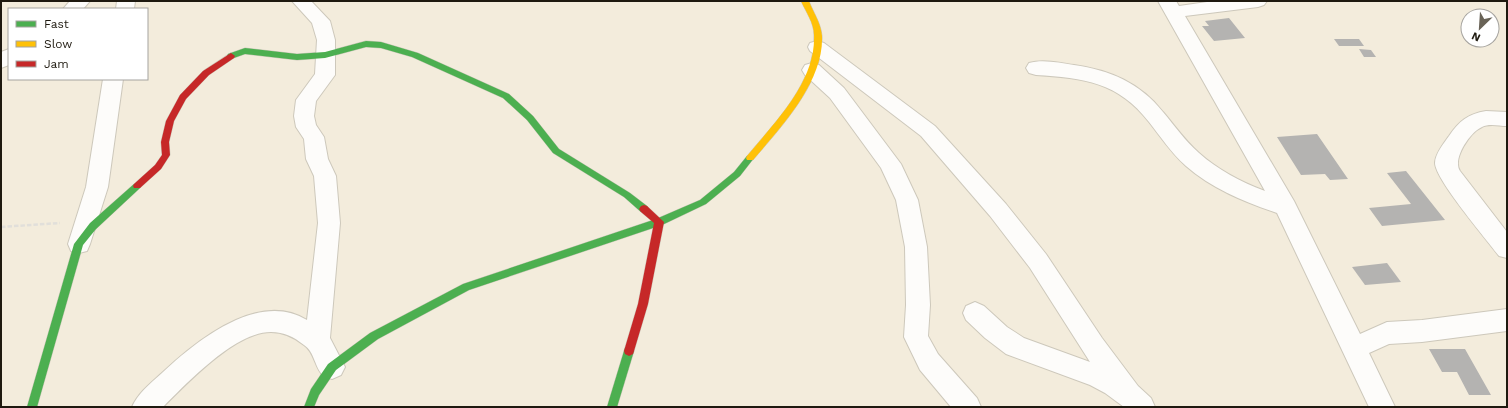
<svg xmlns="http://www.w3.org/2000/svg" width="1508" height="408" viewBox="0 0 1508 408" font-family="'Work Sans',sans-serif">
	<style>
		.building { fill: #b4b3b1 }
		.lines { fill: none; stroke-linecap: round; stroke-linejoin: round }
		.street-casing { stroke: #cdc8bb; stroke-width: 2 }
		.fast-casing { stroke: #cdc8bb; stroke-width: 1 }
		.slow-casing { stroke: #cdc8bb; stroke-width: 1 }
		.jam-casing { stroke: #cdc8bb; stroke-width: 1 }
		.path { stroke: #e1dfda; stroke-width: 2.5; stroke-dasharray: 4.5 2; stroke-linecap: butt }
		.street { fill: #fdfcfa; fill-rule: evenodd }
		.fast { fill: #4caf50; fill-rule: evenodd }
		.slow { fill: #ffc107; fill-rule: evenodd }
		.jam { fill: #c62828; fill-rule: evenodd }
	</style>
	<rect width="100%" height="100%" fill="#f3ecdc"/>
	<g class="building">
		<polygon points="1229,18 1245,38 1214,41 1202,26 1209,26 1205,21"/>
		<polygon points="1334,39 1359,39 1364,46 1339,46"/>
		<polygon points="1359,49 1371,50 1376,57 1364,57"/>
		<polygon points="1317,134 1348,179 1330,180 1325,174 1301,175 1277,137"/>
		<polygon points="1406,171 1445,220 1382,226 1369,208 1411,204 1387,173"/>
		<polygon points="1387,263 1401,282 1365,285 1352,267"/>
		<polygon points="1429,349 1465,349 1491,395 1469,395 1457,372 1442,372"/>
	</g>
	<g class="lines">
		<g class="street-casing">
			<g id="street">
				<polygon points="70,1 90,1 83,9 63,9"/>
				<polygon points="117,1 135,1 134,9 116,9"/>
				<path d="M292 1H311L330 21 335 40V75L316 101 314 116 316 125 324 137 328 159 336 176 340 223 330 338 345 367 341 375 332 379C330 378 325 377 323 375 315 369 315 352 304 345 294 337 284 332 271 332 235 332 187 383 163 407H132C138 393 151 383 162 373 196 341 259 290 307 320L318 223 314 176 306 159 304 139 296 127 294 116 296 100 315 74 317 40 312 23Z"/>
				<path d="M1158 1H1176L1179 6 1214 1H1267L1264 5 1258 7 1185 16 1294 201 1360 334 1387 322 1422 320 1507 309V331L1422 342 1389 344 1369 353 1395 407H1369L1277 213C1245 202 1212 189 1186 166 1171 153 1161 137 1149 122 1118 82 1084 78 1036 75L1029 73 1026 68 1029 63C1043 59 1060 63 1074 65 1110 70 1140 83 1163 112 1175 126 1185 141 1199 153 1218 170 1241 182 1265 191Z"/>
				<polygon points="817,41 824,43 935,126 1006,204 1046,254 1102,338 1138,386 1151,398 1155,407 1124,407 1105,393 1090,385 1006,354 985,338 966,320 963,313 966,306 975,302 984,306 1007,327 1024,338 1090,362 1030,268 990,216 921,136 810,51 808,47 810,43"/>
				<polygon points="9,49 9,65 1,68 1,52"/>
				<polygon points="812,63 819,65 844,88 901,164 918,200 927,247 930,305 928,336 938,354 977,398 981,407 951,407 920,370 904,337 906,305 905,247 896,200 881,168 830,98 805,75 802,70 805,65"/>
				<polygon points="103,79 123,79 108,187 90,244 87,251 79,253 71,251 68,244 86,187"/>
				<path d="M1486 111 1507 112V126C1499 126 1489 123 1482 127 1470 132 1452 159 1460 171L1507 232V258L1499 256C1487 240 1435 179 1435 163 1435 154 1444 143 1449 136 1459 121 1468 114 1486 111Z"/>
			</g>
		</g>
		<g class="fast-casing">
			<g id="fast">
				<polygon points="366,41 381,42 418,53 509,94 533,116 559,149 630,193 647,206 649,209 647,212 641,212 624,197 553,153 527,120 503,98 412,57 381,48 366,47 325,58 297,60 245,54 231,59 227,56 228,54 245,48 297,54 325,52"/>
				<polygon points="750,155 754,158 740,176 706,204 662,225 469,290 378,339 336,370 319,395 314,407 304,407 311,389 328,364 370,333 463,284 656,219 700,200 734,172 747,156"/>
				<polygon points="137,183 140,184 141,186 140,188 96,229 83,245 37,407 27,407 74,244 90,223 134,184"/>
				<polygon points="629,346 633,348 634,351 617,407 607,407 624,351 625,348"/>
			</g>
		</g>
		<g class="slow-casing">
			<path id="slow" d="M801 1H809C813 12 821 23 822 36 824 82 781 127 753 160H747L746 158 747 156C775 122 816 82 814 35 814 23 806 12 801 1Z"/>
		</g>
		<g class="jam-casing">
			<g id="jam">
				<polygon points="231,53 235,56 234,58 209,75 186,99 174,121 169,142 170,155 161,169 140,188 134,188 133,186 134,184 155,165 162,155 161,142 166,121 180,95 203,71"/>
				<polygon points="644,205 647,206 664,222 648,304 634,351 633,354 629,356 625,354 624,351 638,304 654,223 641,212 639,209 641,206"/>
			</g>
		</g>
		<polyline class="path" points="1,227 60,223"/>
		<use href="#street" class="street"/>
		<use href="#fast" class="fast"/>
		<use href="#slow" class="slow"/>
		<use href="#jam" class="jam"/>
	</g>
	<rect width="1508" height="408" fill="none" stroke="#1e190f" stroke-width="4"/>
	<rect x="8" y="8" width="140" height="72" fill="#ffffff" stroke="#a5a39f"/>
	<rect x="16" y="21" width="20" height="6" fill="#4caf50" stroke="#a5a39f"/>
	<text x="44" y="28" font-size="12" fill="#1e190f">Fast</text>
	<rect x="16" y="41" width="20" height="6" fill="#ffc107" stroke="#a5a39f"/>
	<text x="44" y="48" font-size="12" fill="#1e190f">Slow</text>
	<rect x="16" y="61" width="20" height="6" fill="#c62828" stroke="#a5a39f"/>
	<text x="44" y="68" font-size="12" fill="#1e190f">Jam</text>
	<g transform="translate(1480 28) rotate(205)"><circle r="19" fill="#ffffff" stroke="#a5a39f"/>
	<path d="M0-3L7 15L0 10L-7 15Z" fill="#696357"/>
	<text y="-6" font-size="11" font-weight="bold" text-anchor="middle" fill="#1e190f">N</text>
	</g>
</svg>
